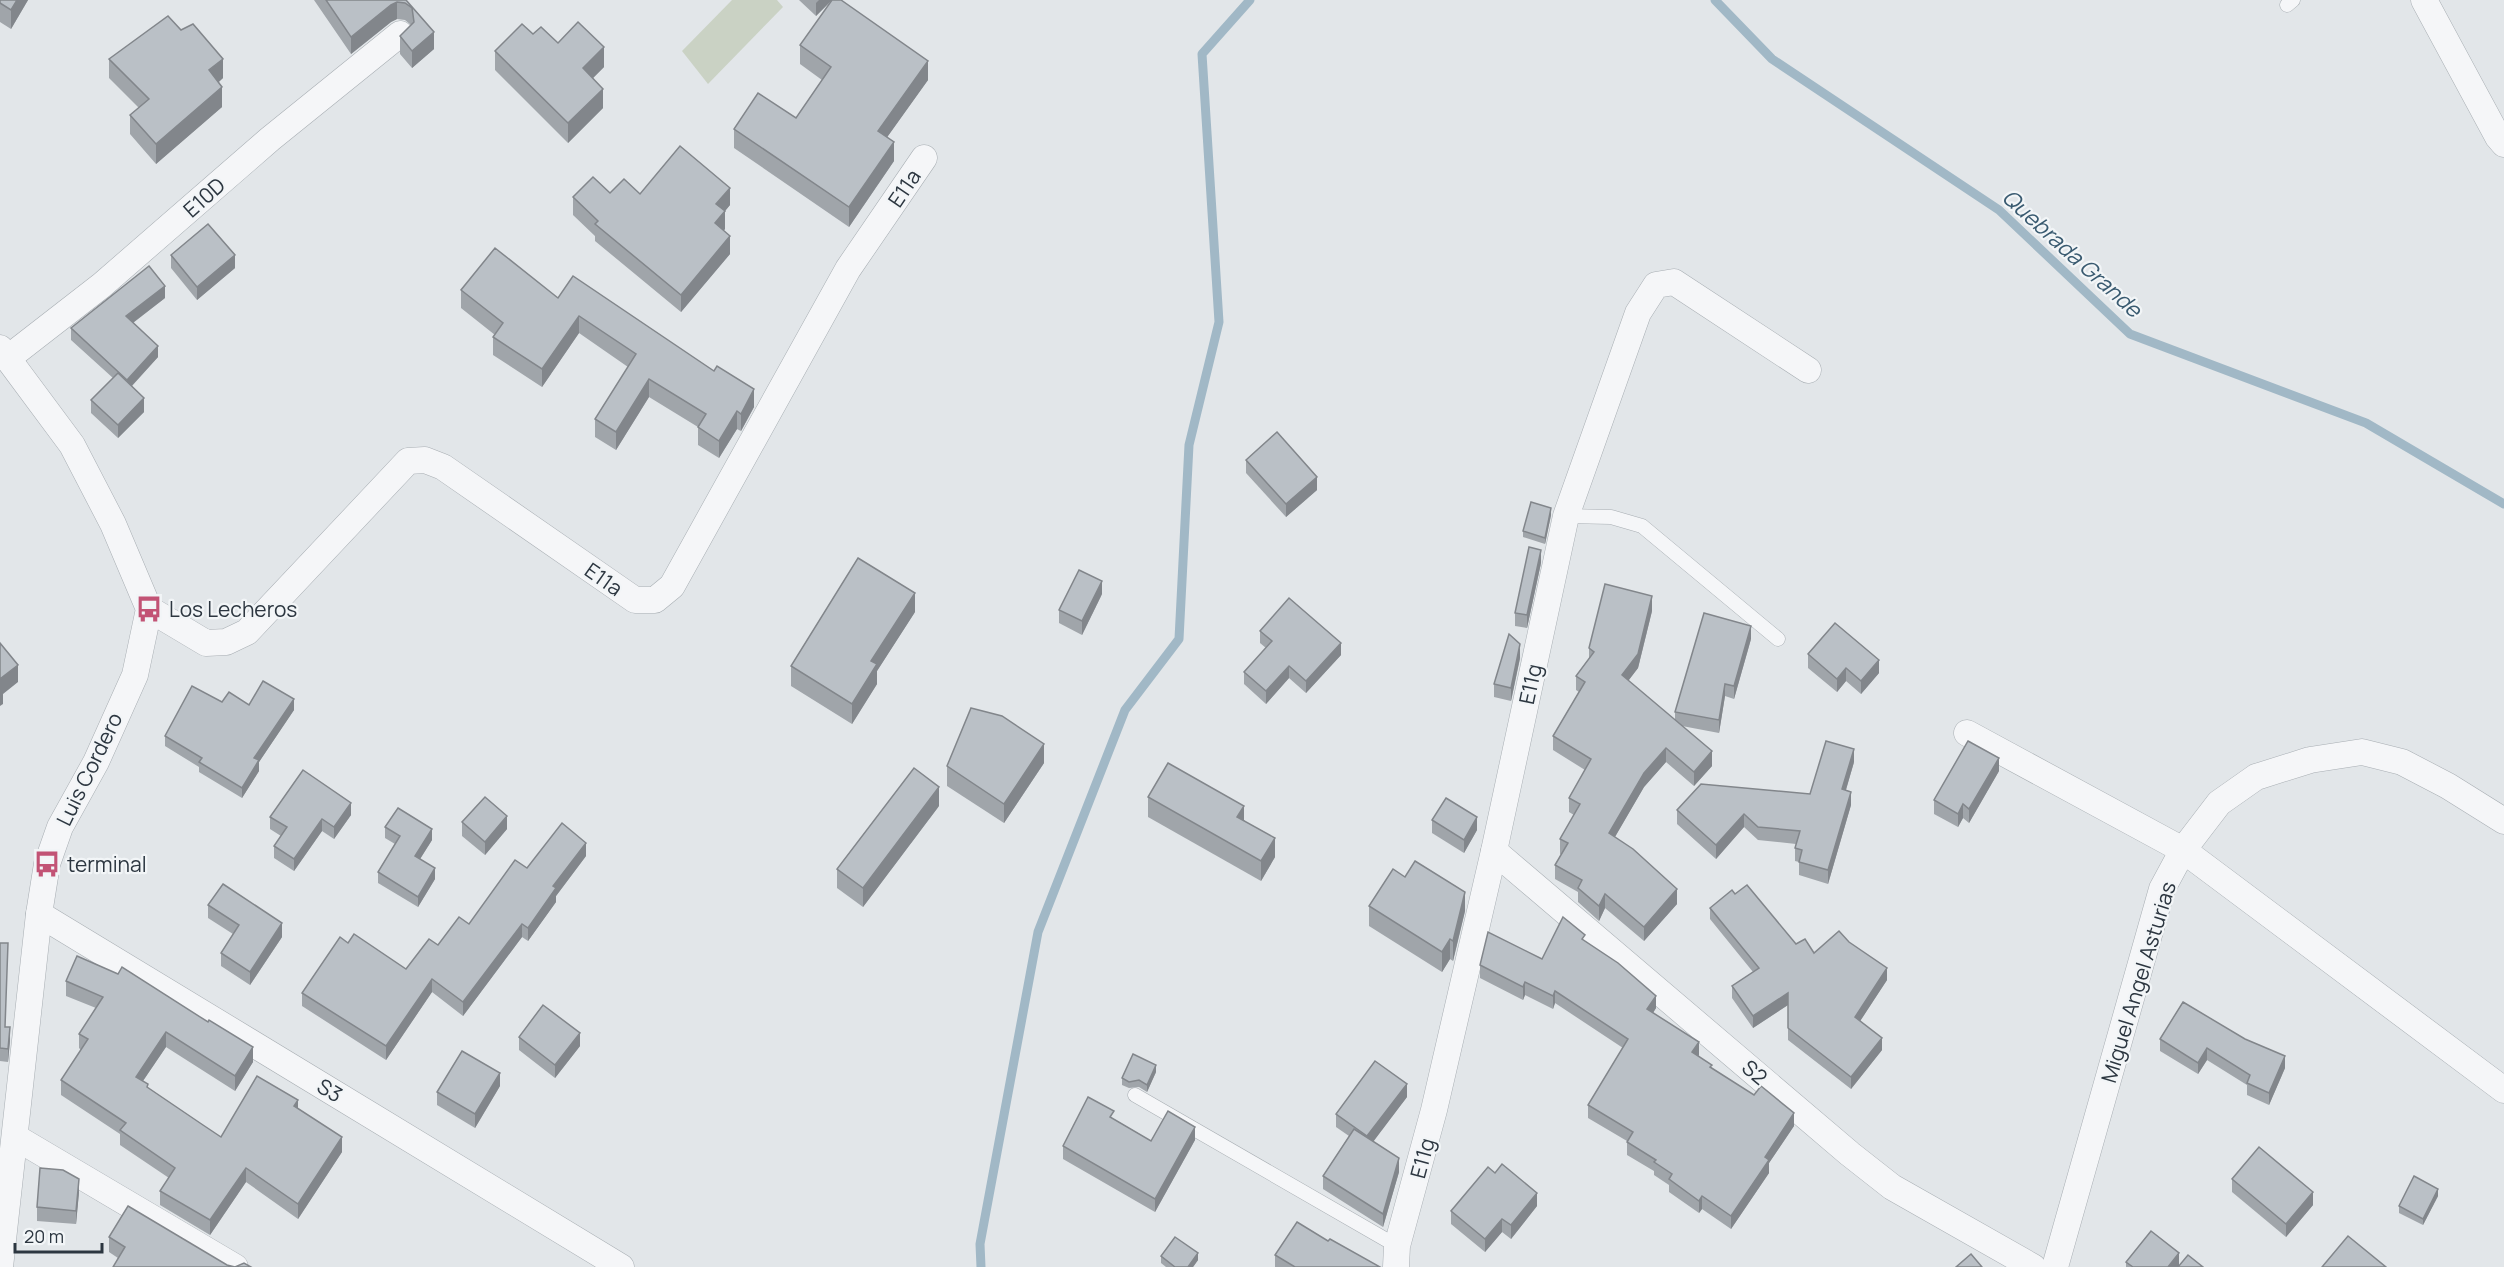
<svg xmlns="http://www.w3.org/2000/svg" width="2504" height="1267" viewBox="0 0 2504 1267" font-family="Manrope,sans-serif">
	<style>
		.green { fill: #cad2c4 }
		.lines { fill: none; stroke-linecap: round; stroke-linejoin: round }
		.stream { stroke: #a1b8c6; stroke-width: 9 }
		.service-casing { stroke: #a8aeb3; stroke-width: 15 }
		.minor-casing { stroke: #a8aeb3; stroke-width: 27 }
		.service { stroke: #f5f6f8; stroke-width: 14 }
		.minor { stroke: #f5f6f8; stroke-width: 26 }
		.wall { fill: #a0a5aa }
		.shaded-wall { fill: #82868b }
		.building { fill: #bac0c6; stroke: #82868b; stroke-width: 1.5 }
		.labels { text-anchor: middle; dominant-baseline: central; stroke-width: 4.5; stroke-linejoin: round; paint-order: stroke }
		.street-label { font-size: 21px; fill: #2c3640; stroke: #f2f5f7 }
		.poi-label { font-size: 21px; fill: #2c3640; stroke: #f2f5f7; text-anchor: start }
		.water-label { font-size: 22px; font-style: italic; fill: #395a70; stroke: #f2f5f7 }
	</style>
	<rect width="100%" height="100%" fill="#e2e6e9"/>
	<polygon class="green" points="732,0 777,0 783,7 708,84 682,51"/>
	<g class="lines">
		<g class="stream">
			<polyline points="1715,0 1772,59 1999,210 2130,334 2366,423 2504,504"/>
			<polyline points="981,1267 980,1244 1038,932 1125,710 1179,639 1189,445 1219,322 1202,54 1250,0"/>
		</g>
		<g class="service-casing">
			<g id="service">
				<polyline points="2287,5 2293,0"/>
				<polyline points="1566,516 1611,517 1642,526 1778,639"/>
				<polyline points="1135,1095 1397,1246"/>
			</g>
		</g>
		<g class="minor-casing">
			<g id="minor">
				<polyline points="2424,0 2498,137 2504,144"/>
				<polyline points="0,348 72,445 113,524 149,609 135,675 96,762 60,827 47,864 39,914 0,1267"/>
				<polyline points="8,358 102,285 270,139 400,34"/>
				<polyline points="149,609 206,643 226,642 247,632 408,461 425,460 443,467 635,600 655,600 672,586 848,269 924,158"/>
				<polyline points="1967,733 2183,850 2504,1090"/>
				<polyline points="1494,851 1850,1154 1892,1187 2033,1267"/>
				<polyline points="39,914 621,1267"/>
				<polyline points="15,1137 235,1267"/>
				<polyline points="1396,1267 1397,1246 1434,1110 1494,851 1566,516 1638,313 1656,285 1674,282 1808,370"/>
				<polyline points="2055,1267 2162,889 2183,850 2219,803 2256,777 2310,760 2362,752 2402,762 2448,786 2504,821"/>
			</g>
		</g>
		<use href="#service" class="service"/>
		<use href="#minor" class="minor"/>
	</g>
	<g class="wall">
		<polygon points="0,0 28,0 11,29 0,22"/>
		<polygon points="314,0 406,0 434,32 434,49 412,68 400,54 400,36 411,25 405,20 397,19 391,22 351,54"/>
		<polygon points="799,0 832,0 816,16"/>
		<polygon points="533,34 558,43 604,67 593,78 603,108 568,143 495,70 495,51"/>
		<polygon points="800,45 928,80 887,137 894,161 849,227 734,148 734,129 796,118 822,80 800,64"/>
		<polygon points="109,59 223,78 219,82 222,107 156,164 130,134 130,115 139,108 109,78"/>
		<polygon points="610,193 640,194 730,205 725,211 725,229 723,231 730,254 681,312 595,241 595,236 573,215 573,197"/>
		<polygon points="171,255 235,268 197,300 171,268"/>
		<polygon points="461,290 558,298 754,407 741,431 737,429 719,458 698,445 698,427 649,397 616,450 595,437 595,419 628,367 579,333 542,387 493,355 493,337 495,335 461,308"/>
		<polygon points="165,298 133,323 158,357 132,386 144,412 118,438 91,413 91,400 113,378 71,340 71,328"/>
		<polygon points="1246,460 1317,490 1286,517 1246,473"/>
		<polygon points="1551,515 1545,544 1523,537 1523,531"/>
		<polygon points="1541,563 1527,628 1515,626 1515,613"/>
		<polygon points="1102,594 1082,635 1059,623 1059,610"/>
		<polygon points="1652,611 1638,668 1628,681 1675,720 1675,712 1751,639 1734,699 1725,696 1719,733 1682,726 1712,766 1694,786 1666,762 1644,787 1615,837 1677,904 1644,941 1605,908 1599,921 1578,902 1578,892 1555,879 1555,865 1561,854 1560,854 1560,839 1574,815 1569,812 1569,798 1585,770 1553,750 1553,736 1579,692 1576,690 1576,676 1589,659 1589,648"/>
		<polygon points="915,612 877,671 877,684 852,724 791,686 791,666"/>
		<polygon points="1260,631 1341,655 1306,693 1289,678 1266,704 1244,684 1244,672 1266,648 1260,643"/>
		<polygon points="1808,654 1879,673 1861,694 1846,681 1837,692 1808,668"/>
		<polygon points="1520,658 1511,701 1494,697 1494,684"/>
		<polygon points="222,702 294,710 259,762 259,771 242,798 199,772 199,767 165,746 165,736"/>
		<polygon points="1854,762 1846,790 1851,805 1828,884 1799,875 1799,862 1795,861 1795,848 1796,844 1758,840 1744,827 1716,859 1677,824 1677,810 1810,794"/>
		<polygon points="1044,763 1004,823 947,786 947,766"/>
		<polygon points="1999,771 1969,823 1963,818 1958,827 1934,814 1934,800"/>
		<polygon points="1148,797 1244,820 1275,857 1261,881 1148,817"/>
		<polygon points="939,806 863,907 837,888 837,869"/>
		<polygon points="351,815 334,839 322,831 294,871 274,858 274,846 281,836 270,829 270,817"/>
		<polygon points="1432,820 1477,830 1464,853 1432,833"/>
		<polygon points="462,822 507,829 485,855 462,836"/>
		<polygon points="385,827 432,840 420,859 435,879 418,907 378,883 378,872 395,844 385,838"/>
		<polygon points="586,856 556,896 556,902 528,941 522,937 463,1016 432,992 386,1060 302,1006 302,993 348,943 406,969 438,945 469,924 527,868"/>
		<polygon points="1405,877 1465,911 1453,961 1450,959 1442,972 1369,926 1369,906"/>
		<polygon points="1735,894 1796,944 1814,953 1849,942 1887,980 1860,1021 1882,1050 1851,1089 1788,1040 1788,1005 1753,1028 1732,998 1732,986 1753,972 1710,919 1710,908"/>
		<polygon points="208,905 282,937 250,985 221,966 221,953 233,934 208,918"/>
		<polygon points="1585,941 1656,1008 1653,1013 1712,1068 1794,1126 1769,1163 1769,1173 1731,1229 1702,1209 1699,1213 1669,1192 1669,1185 1654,1175 1654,1171 1627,1155 1627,1141 1588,1118 1588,1105 1623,1048 1555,1003 1553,1009 1525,995 1523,1000 1480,978 1480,965 1542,959"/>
		<polygon points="0,943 5,1027 10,1040 8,1062 0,1061"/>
		<polygon points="66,981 253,1062 235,1091 166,1047 143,1081 148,1088 203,1125 221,1137 298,1109 342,1152 298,1219 246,1182 210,1235 160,1205 160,1191 169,1178 120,1145 120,1134 61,1095 61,1080 81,1050 79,1048 79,1034 96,1008 66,996"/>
		<polygon points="2183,1002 2285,1068 2269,1105 2247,1095 2247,1085 2207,1060 2198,1074 2160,1051 2160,1039"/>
		<polygon points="519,1037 580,1046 555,1078 519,1050"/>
		<polygon points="1156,1072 1147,1092 1139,1087 1129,1088 1122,1085 1122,1078"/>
		<polygon points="500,1086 475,1128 437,1105 437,1092"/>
		<polygon points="1407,1097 1373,1141 1399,1172 1383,1227 1323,1189 1323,1176 1349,1136 1336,1127 1336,1114"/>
		<polygon points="1114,1119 1151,1141 1195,1140 1155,1212 1063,1159 1063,1146"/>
		<polygon points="2232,1179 2313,1205 2286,1237 2232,1192"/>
		<polygon points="79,1192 76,1224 37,1221 37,1207"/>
		<polygon points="2438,1196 2423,1225 2399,1213 2399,1206"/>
		<polygon points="1537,1206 1511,1239 1502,1232 1485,1252 1451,1224 1451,1211"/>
		<polygon points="109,1237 235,1267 251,1267 113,1267 118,1258 109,1252"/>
		<polygon points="1328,1241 1380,1267 1275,1267 1275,1255"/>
		<polygon points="1161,1256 1198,1260 1193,1267 1166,1267 1161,1263"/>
		<polygon points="2126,1262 2178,1267 2126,1267"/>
	</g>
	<g class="shaded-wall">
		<polygon points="17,0 28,0 11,29 11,10"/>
		<polygon points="819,0 832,0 816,16 816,3"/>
		<polygon points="397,2 397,19 391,22 351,54 351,37 391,5"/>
		<polygon points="434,32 434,49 412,68 412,51"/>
		<polygon points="604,47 604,67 583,88 583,68"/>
		<polygon points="223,59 223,78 209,90 209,70"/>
		<polygon points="928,61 928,80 878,150 878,131"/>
		<polygon points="222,87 222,107 156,164 156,144"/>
		<polygon points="603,89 603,108 568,143 568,123"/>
		<polygon points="894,142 894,161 849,227 849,207"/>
		<polygon points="730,188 730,205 725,211 725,229 715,241 715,223 716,204"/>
		<polygon points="730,236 730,254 681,312 681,295"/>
		<polygon points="235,255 235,268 197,300 197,287"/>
		<polygon points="165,286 165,298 126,328 126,316"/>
		<polygon points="579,316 579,333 542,387 542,369"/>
		<polygon points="158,346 158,357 127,391 127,380"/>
		<polygon points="649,379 649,397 616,450 616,432"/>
		<polygon points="754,389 754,407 741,431 741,414"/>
		<polygon points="144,398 144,412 118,438 118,425"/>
		<polygon points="737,411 737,429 719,458 719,441"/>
		<polygon points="1317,477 1317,490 1286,517 1286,504"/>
		<polygon points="1551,508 1551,515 1545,544 1545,538"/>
		<polygon points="1541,550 1541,563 1527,628 1527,615"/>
		<polygon points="1102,581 1102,594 1082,635 1082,621"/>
		<polygon points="915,593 915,612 877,671 877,684 852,724 852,704 871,661"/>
		<polygon points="1652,596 1652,611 1638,668 1622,689 1622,675"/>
		<polygon points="1751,626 1751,639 1734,699 1734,686"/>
		<polygon points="1341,643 1341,655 1306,693 1306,681"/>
		<polygon points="1520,644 1520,658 1511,701 1511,688"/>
		<polygon points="1879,660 1879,673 1861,694 1861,681"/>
		<polygon points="18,665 18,682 3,694 3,704 0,706 0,679"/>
		<polygon points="1289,666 1289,678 1266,704 1266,691"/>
		<polygon points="1846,668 1846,681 1837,692 1837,679"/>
		<polygon points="1725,684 1725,696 1719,733 1719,720"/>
		<polygon points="294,699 294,710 259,762 259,771 242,798 242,788 254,758"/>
		<polygon points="1044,744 1044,763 1004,823 1004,804"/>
		<polygon points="1666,748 1666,762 1644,787 1609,847 1609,833 1644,773"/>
		<polygon points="1854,749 1854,762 1842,803 1842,789"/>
		<polygon points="1712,751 1712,766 1694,786 1694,772"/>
		<polygon points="1999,758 1999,771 1969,823 1969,809"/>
		<polygon points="939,787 939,806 863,907 863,888"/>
		<polygon points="1851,792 1851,805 1828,884 1828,870"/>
		<polygon points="351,803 351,815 334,839 334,827"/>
		<polygon points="1963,804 1963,818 1958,827 1958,814"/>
		<polygon points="1244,806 1244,825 1237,817"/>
		<polygon points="1744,814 1744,827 1716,859 1716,845"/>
		<polygon points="507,816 507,829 485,855 485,842"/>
		<polygon points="1477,817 1477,830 1464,853 1464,840"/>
		<polygon points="322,819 322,831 294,871 294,859"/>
		<polygon points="432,829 432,840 415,867 415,856"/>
		<polygon points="1275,838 1275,857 1261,881 1261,861"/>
		<polygon points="586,843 586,856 556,896 556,902 528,941 528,928 553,886"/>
		<polygon points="435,868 435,879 418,907 418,897"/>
		<polygon points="1677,889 1677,904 1644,941 1644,927"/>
		<polygon points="1465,892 1465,911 1453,961 1453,941"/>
		<polygon points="1605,894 1605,908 1599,921 1599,906"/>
		<polygon points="282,923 282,937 250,985 250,972"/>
		<polygon points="522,924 522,937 463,1016 463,1002"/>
		<polygon points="1450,939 1450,959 1442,972 1442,952"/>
		<polygon points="1887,968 1887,980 1855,1029 1855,1017"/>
		<polygon points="432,979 432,992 386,1060 386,1046"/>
		<polygon points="1525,982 1525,995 1523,1000 1523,987"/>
		<polygon points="1555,991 1555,1003 1553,1009 1553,996"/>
		<polygon points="1788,993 1788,1005 1753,1028 1753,1016"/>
		<polygon points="1656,996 1656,1008 1647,1022 1647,1009"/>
		<polygon points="10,1027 10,1040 8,1062 8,1049"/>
		<polygon points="166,1032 166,1047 136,1091 136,1077"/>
		<polygon points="580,1033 580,1046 555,1078 555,1065"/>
		<polygon points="1882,1038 1882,1050 1851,1089 1851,1077"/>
		<polygon points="1699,1042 1699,1055 1692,1065 1692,1052"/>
		<polygon points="253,1047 253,1062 235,1091 235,1076"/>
		<polygon points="2207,1048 2207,1060 2198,1074 2198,1063"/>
		<polygon points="2285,1056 2285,1068 2269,1105 2269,1093"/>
		<polygon points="1156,1065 1156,1072 1147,1092 1147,1085"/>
		<polygon points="500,1073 500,1086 475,1128 475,1114"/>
		<polygon points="1407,1084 1407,1097 1367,1150 1367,1136"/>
		<polygon points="298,1100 298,1114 294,1106"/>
		<polygon points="1794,1113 1794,1126 1769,1163 1769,1173 1731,1229 1731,1216 1765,1157"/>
		<polygon points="1195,1127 1195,1140 1155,1212 1155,1199"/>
		<polygon points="342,1137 342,1152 298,1219 298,1204"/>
		<polygon points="1399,1158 1399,1172 1383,1227 1383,1214"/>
		<polygon points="246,1168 246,1182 210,1235 210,1220"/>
		<polygon points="79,1179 79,1192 76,1224 76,1211"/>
		<polygon points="2438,1189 2438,1196 2423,1225 2423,1219"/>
		<polygon points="2313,1192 2313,1205 2286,1237 2286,1224"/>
		<polygon points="1537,1193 1537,1206 1511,1239 1511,1225"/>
		<polygon points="1702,1196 1702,1209 1699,1213 1699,1201"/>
		<polygon points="1502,1219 1502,1232 1485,1252 1485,1239"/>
		<polygon points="1198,1253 1198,1260 1193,1267 1188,1267"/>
		<polygon points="2179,1253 2179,1266 2178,1267 2168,1267"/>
	</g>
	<g class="building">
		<polygon points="0,0 17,0 11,10 0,3"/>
		<polygon points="326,0 406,0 434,32 412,51 400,36 414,22 412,8 405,3 397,2 391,5 351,37"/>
		<polygon points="832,0 841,0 928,61 878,131 894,142 849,207 734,129 758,93 796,118 831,67 800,45"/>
		<polygon points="168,16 181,30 193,24 223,59 209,70 222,87 156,144 130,115 149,99 109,59"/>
		<polygon points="578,22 604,47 583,68 603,89 568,123 495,51 522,24 533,34 541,27 558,43"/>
		<polygon points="680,146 730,188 716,204 725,211 715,223 730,236 681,295 595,224 598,221 573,197 593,177 610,193 624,179 640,194"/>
		<polygon points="208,224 235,255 197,287 171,255"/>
		<polygon points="495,248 558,298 573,276 714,371 717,366 754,389 741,414 737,411 719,441 698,427 706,414 649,379 616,432 595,419 636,354 579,316 542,369 493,337 503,323 461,290"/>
		<polygon points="149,266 165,286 126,316 158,346 127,380 71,328"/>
		<polygon points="118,373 144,398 118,425 91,400"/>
		<polygon points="1277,432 1317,477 1286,504 1246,460"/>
		<polygon points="1531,502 1551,508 1545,538 1523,531"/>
		<polygon points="1529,547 1541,550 1527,615 1515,613"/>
		<polygon points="858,558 915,593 871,661 877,664 852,704 791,666"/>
		<polygon points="1079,570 1102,581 1082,621 1059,610"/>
		<polygon points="1605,584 1652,596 1638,654 1622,675 1712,751 1694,772 1666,748 1644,773 1609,833 1633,849 1677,889 1644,927 1605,894 1599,906 1578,888 1582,880 1555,865 1568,843 1560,839 1580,804 1569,798 1591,759 1553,736 1585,682 1576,676 1594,652 1589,648"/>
		<polygon points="1289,598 1341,643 1306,681 1289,666 1266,691 1244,672 1272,641 1260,631"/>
		<polygon points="1704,613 1751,626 1734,686 1725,684 1719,720 1675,712"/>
		<polygon points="1835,623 1879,660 1861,681 1846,668 1837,679 1808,654"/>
		<polygon points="1509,634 1520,644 1511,688 1494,684"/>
		<polygon points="0,643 18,665 0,679"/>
		<polygon points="263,681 294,699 254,758 259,760 242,788 199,762 202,758 165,736 192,686 222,702 229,692 249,705"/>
		<polygon points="971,708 1002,716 1044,744 1004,804 947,766"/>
		<polygon points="1826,741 1854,749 1842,789 1851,792 1828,870 1799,862 1802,850 1795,848 1800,831 1758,827 1744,814 1716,845 1677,810 1701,784 1810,794"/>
		<polygon points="1968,741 1999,758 1969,809 1963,804 1958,814 1934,800"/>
		<polygon points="1168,763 1244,806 1237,817 1275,838 1261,861 1148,797"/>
		<polygon points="914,768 939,787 863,888 837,869"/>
		<polygon points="303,770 351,803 334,827 322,819 294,859 274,846 287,827 270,817"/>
		<polygon points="485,797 507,816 485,842 462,822"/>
		<polygon points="1446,798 1477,817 1464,840 1432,820"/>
		<polygon points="398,808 432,829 415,856 435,868 418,897 378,872 400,836 385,827"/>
		<polygon points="562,823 586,843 553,886 556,888 528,928 522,924 463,1002 432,979 386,1046 302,993 340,937 348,943 354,934 406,969 429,939 438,945 459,917 469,924 515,860 527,868"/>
		<polygon points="1415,861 1465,892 1453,941 1450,939 1442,952 1369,906 1393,869 1405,877"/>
		<polygon points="223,884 282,923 250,972 221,953 239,925 208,905"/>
		<polygon points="1747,885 1796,944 1805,939 1814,953 1839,931 1849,942 1887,968 1855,1017 1882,1038 1851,1077 1788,1028 1788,993 1753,1016 1732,986 1759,968 1710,908 1732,890 1735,894"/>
		<polygon points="1563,917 1585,935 1582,939 1618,963 1656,996 1647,1009 1699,1042 1692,1052 1712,1065 1710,1067 1754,1095 1761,1086 1794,1113 1765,1157 1769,1160 1731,1216 1702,1196 1699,1201 1669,1179 1672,1174 1654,1162 1656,1160 1627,1142 1633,1132 1588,1105 1628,1039 1555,991 1553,996 1525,982 1523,987 1480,965 1488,932 1542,959"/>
		<polygon points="0,943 8,943 5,1027 10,1027 8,1049 0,1048"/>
		<polygon points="77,956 118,974 122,967 208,1022 209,1020 253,1047 235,1076 166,1032 136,1077 148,1084 147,1087 203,1125 221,1137 257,1076 298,1100 294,1106 342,1137 298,1204 246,1168 210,1220 160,1191 175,1168 120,1130 126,1123 61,1080 88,1039 79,1034 103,997 66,981"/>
		<polygon points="2183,1002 2245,1039 2285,1056 2269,1093 2247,1083 2250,1075 2207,1048 2198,1063 2160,1039"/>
		<polygon points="543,1005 580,1033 555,1065 519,1037"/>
		<polygon points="462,1051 500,1073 475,1114 437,1092"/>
		<polygon points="1133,1054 1156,1065 1147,1085 1139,1080 1129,1082 1122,1078"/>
		<polygon points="1375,1061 1407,1084 1367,1136 1336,1114"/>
		<polygon points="1088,1097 1114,1111 1110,1117 1151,1141 1168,1111 1195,1127 1155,1199 1063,1146"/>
		<polygon points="1354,1129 1399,1158 1383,1214 1323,1176"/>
		<polygon points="2259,1147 2313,1192 2286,1224 2232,1179"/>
		<polygon points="1502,1164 1537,1193 1511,1225 1502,1219 1485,1239 1451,1211 1488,1167 1495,1173"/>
		<polygon points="40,1168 63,1170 79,1179 76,1211 37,1207"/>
		<polygon points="2414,1176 2438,1189 2423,1219 2399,1206"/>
		<polygon points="128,1206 227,1265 235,1267 244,1263 251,1267 113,1267 125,1247 109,1237"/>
		<polygon points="1297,1222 1328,1241 1330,1239 1380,1267 1295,1267 1275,1255"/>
		<polygon points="2151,1231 2179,1253 2168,1267 2133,1267 2126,1262"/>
		<polygon points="2348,1236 2386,1267 2322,1267"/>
		<polygon points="1175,1237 1198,1253 1188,1267 1175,1267 1161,1256"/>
		<polygon points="1971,1254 1982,1267 1956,1267"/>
		<polygon points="2188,1255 2203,1267 2178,1267"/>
	</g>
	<defs>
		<g id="bus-bare" transform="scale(2.07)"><path d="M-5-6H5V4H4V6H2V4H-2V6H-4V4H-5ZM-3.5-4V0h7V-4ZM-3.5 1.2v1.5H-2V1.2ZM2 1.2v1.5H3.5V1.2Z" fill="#c25375" stroke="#f2f5f7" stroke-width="2.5" paint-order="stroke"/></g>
	</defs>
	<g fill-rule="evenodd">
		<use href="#bus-bare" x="149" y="609"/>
		<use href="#bus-bare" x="47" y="864"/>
	</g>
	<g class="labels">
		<g class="street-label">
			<text transform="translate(904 188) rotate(-56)">E11a</text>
			<text transform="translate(204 197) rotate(-42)">E10D</text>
			<text transform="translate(604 579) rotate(35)">E11a</text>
			<text transform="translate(1530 684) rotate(-78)">E11g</text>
			<text transform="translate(89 769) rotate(-64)">Luis Cordero</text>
			<text transform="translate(2138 982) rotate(-73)">Miguel Angel Asturias</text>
			<text transform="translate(1755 1072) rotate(40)">S2</text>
			<text transform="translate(330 1090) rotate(31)">S3</text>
			<text transform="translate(1422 1158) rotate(-75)">E11g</text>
		</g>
		<g class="poi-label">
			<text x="169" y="609">Los Lecheros</text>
			<text x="67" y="864">terminal</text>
		</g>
		<g class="water-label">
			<text transform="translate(2072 253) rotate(42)">Quebrada Grande</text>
		</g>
	</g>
	<path d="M15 1243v9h87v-9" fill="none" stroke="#2c3640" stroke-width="3"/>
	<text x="24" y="1243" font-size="18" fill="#2c3640" stroke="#f2f5f7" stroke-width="4.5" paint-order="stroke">20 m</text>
</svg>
